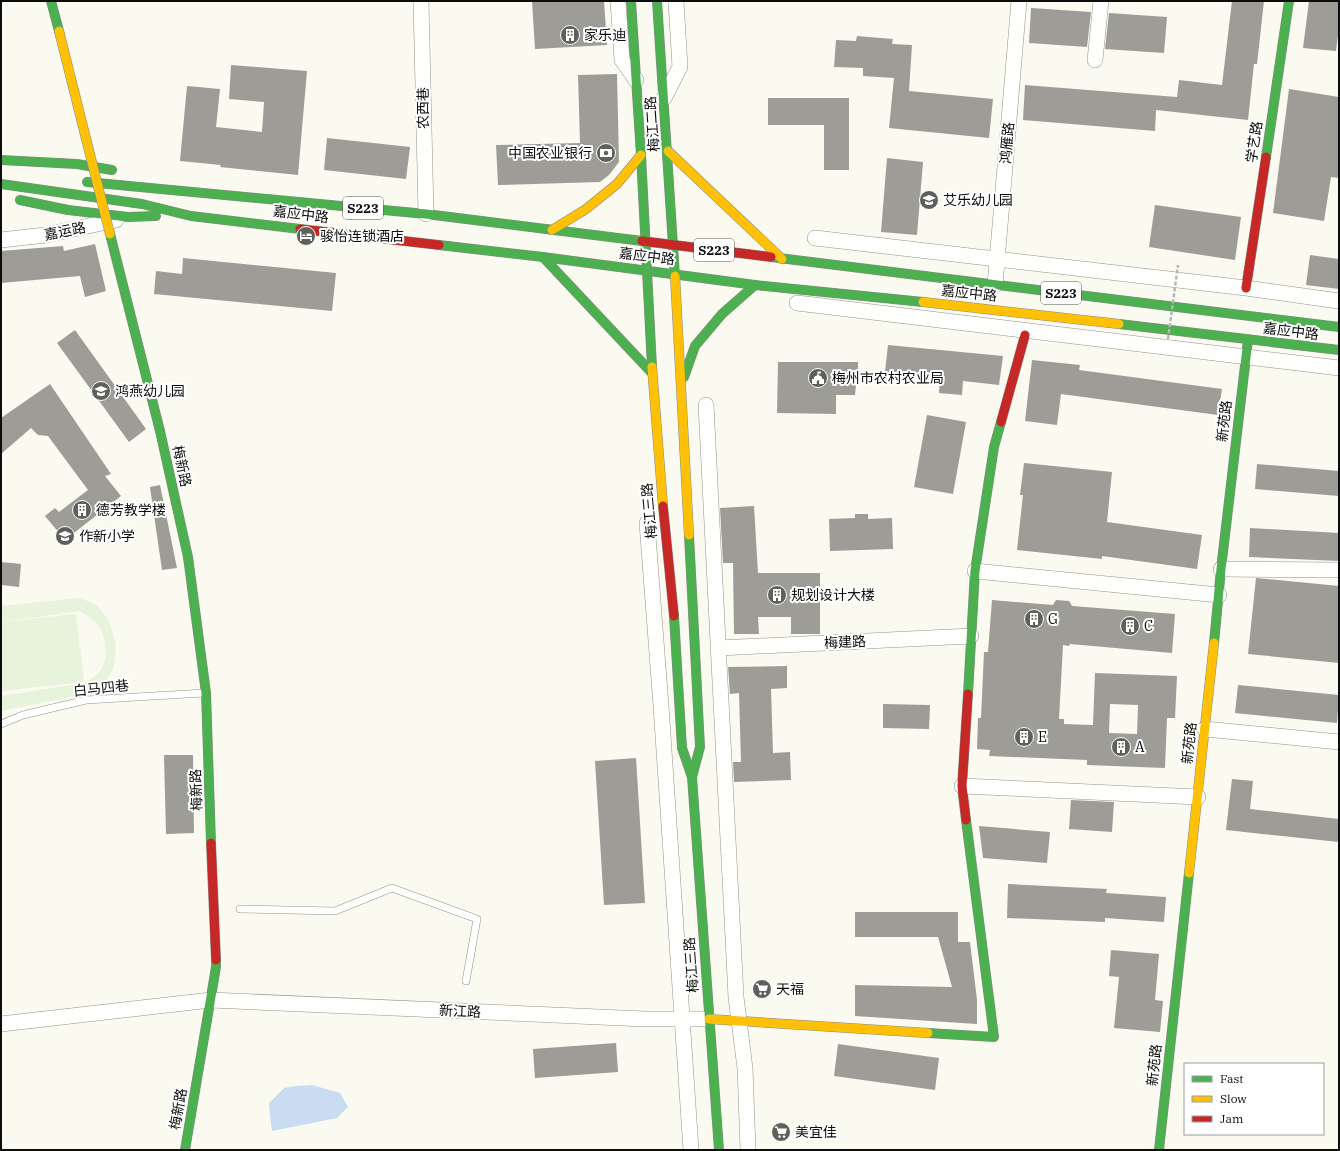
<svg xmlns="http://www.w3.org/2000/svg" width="1340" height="1151" viewBox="0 0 1340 1151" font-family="'IBM Plex Serif','Noto Sans SC',serif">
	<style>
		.pitch { fill: #e8f3dc }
		.water { fill: #cadcf1 }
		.building { fill: #9d9c96; fill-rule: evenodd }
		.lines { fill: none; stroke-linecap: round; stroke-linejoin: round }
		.lane-casing { stroke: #93938f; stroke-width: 8 }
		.street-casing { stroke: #93938f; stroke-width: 16 }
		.fast-casing { stroke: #8a8a85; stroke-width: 10 }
		.slow-casing { stroke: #8a8a85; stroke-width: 10 }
		.jam-casing { stroke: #8a8a85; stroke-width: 10 }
		.lane { stroke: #fefefd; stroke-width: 7 }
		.street { stroke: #fefefd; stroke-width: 15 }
		.fast { stroke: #4caf50; stroke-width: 9 }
		.slow { stroke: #ffc107; stroke-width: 9 }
		.jam { stroke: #c62828; stroke-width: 9 }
		.fast-bridge-casing { stroke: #8a8a85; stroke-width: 10; stroke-linecap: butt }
		.slow-bridge-casing { stroke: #8a8a85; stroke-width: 10; stroke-linecap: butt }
		.path-bridge { stroke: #b7b7b5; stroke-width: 2.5; stroke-dasharray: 4 2; stroke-linecap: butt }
		.fast-bridge { stroke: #4caf50; stroke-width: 9 }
		.slow-bridge { stroke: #ffc107; stroke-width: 9 }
		.labels { text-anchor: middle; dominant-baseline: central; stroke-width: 4; stroke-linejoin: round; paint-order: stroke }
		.shield { fill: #fff; stroke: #555; stroke-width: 1 }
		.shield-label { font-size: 13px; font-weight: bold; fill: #0c0c0c }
		.poi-label { font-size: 14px; fill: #0c0c0c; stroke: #fff; text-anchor: start }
		.street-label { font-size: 14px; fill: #0c0c0c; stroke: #fff }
	</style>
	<rect width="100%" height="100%" fill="#fafaf0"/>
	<g class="pitch">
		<path d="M77 598C86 600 95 603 101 610 117 629 122 661 106 681 100 688 93 691 85 694L1 711V696L85 683 95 676 101 670 104 663 106 655 104 638 101 630 96 622 80 611 1 622V606Z"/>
		<polygon points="76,614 84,682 1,691 1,622"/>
	</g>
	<polygon class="water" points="312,1085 340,1093 348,1107 337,1118 272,1131 270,1116 269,1103 284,1088 296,1086"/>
	<g class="building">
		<polygon points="532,1 604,1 607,45 535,49"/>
		<polygon points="1232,1 1264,1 1257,64 1254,64 1248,120 1156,110 1155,131 1023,120 1025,85 1177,97 1179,80 1222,85"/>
		<polygon points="1309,1 1339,1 1339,27 1336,51 1303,48"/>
		<polygon points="1031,8 1091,12 1087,47 1029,43"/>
		<polygon points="1109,13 1167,17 1164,53 1105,49"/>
		<polygon points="857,36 893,39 892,44 912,45 909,91 993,99 989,138 889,128 894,78 863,76 863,68 834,67 836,40 856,41"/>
		<polygon points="231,65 307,71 298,175 220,167 221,165 180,161 187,86 220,89 216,127 262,132 264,102 229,99"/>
		<polygon points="617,74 619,162 609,175 600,182 498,185 496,145 580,143 578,75"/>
		<polygon points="1289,89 1339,97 1339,178 1331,177 1324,221 1273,213"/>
		<polygon points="768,98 849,98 849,170 824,170 824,125 768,125"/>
		<polygon points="327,138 410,147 406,179 324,170"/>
		<polygon points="887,158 923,162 917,235 881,232"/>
		<polygon points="1155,205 1241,217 1235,260 1149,247"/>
		<polygon points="95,244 106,291 85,297 80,276 1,283 1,251 63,246 64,251"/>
		<polygon points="1310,255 1339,259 1339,289 1306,285"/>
		<polygon points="183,258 336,273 332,311 154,294 156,271 182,274"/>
		<polygon points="75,330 146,429 129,442 57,343"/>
		<polygon points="888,345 1003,356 999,385 963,381 962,395 939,393 940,377 885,372"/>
		<polygon points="1032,360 1080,365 1079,370 1222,389 1218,415 1061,394 1057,425 1025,421"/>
		<polygon points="778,362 858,362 858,385 856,385 855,395 836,395 836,414 777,413"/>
		<polygon points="50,384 111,474 105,476 121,496 65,540 45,516 55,508 59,512 88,490 48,436 38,435 31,428 1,454 1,418"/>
		<polygon points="927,415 966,422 953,494 914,487"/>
		<polygon points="1024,463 1112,472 1107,522 1202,535 1197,569 1102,556 1102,559 1017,550 1023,495 1020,495"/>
		<polygon points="1257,464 1339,471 1339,496 1255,489"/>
		<polygon points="160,485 177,568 162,570 150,487"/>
		<polygon points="754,506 758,573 820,573 820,634 791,634 791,617 758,617 759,634 734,634 733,563 723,563 720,508"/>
		<polygon points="855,514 868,514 868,519 892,518 893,549 830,551 829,519 855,518"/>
		<polygon points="1250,528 1339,533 1339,561 1249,557"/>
		<polygon points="1,562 21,564 19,587 1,585"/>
		<polygon points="1256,578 1339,586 1339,663 1248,654"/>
		<path d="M992 600 1053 605 1056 600 1069 601 1072 606 1175 614 1172 653 1070 644 1069 646 1063 645 1059 719H1064V724L1093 725 1095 673 1177 676 1175 718H1167L1165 768 1087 765V760L989 756 990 750 977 749 978 718H981L984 652H988ZM1110 704 1138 705 1137 734 1109 733Z"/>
		<polygon points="787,666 787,688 771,689 773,753 790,752 791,780 734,782 733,762 741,762 739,693 730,694 728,667"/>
		<polygon points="1238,685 1339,695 1337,723 1235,713"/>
		<polygon points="883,704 930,705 929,729 883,728"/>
		<polygon points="164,755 193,755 194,833 166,834"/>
		<polygon points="636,758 645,903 604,905 595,761"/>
		<polygon points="1232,779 1253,781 1250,809 1339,819 1339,842 1226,830"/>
		<polygon points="1071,800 1114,802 1112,832 1069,829"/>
		<polygon points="979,826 1050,832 1047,863 983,858"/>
		<polygon points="1008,884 1107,889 1106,893 1166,897 1164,922 1105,918 1105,922 1007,918"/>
		<polygon points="855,912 958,912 958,942 970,942 977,1000 977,1024 855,1016 855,985 952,987 938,937 855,937"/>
		<polygon points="1111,950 1159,954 1155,1000 1163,1001 1160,1032 1114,1028 1119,977 1109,976"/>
		<polygon points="616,1043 618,1072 535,1078 533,1049"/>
		<polygon points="838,1044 939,1058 935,1090 834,1076"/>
	</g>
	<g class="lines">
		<g class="lane-casing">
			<g id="lane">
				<polyline points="1,724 23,715 86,700 204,693"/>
				<polyline points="240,909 335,911 392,888 477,919 466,981"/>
			</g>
		</g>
		<g class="street-casing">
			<g id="street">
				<polyline points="421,1 426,214"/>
				<polyline points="618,1 622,60 636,80"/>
				<polyline points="1095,60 1101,1"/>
				<polyline points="664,98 680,67 676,1"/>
				<polyline points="815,238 1246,288 1339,301"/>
				<polyline points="1,240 46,235 116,220"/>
				<polyline points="995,285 1019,1"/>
				<polyline points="797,303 1339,368"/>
				<polyline points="706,405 736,997 745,1068 748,1150"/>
				<polyline points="647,523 661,706 691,1150"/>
				<polyline points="1221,569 1339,570"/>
				<polyline points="975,571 1219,595"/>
				<polyline points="719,648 971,636"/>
				<polyline points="1205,729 1339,742"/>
				<polyline points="962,786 1198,797"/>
				<polyline points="1,1024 211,1000 645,1019 709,1019"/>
			</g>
		</g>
		<g class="fast-casing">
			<g id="fast">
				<polyline points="51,1 59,31"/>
				<polyline points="631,1 641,155 652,367"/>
				<polyline points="657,1 675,276"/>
				<polyline points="1266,157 1289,1"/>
				<polyline points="1,160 77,164 112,170"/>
				<polyline points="87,182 426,214 642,241"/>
				<polyline points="1,184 142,204 191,216 300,229"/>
				<polyline points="20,200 68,210 128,217 156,216"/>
				<polyline points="439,245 543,257 755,285 923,302"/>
				<polyline points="543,257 652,373"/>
				<polyline points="771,257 1339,327"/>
				<polyline points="1119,324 1339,350"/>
				<polyline points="684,377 695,346 722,314 755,285"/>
				<polyline points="160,431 188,557 206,693 211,843"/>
				<polyline points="689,535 700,747 692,777"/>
				<polyline points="674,616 682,748 692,777 719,1150"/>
				<polyline points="1214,643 1221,569 1248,340"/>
				<polyline points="968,694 975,571 994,447 1001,422"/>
				<polyline points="928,1033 994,1037 966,820"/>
				<polyline points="185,1150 216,967 216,960"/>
				<polyline points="1159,1150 1189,873"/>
			</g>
		</g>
		<g class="slow-casing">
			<g id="slow">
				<polyline points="668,151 782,259"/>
				<polyline points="552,230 586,209 617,184 641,155"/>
				<polyline points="675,276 689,535"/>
				<polyline points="923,302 1119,324"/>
				<polyline points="652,367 663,506"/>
				<polyline points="1189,873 1214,643"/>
				<polyline points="709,1019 928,1033"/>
			</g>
		</g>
		<g class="jam-casing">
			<g id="jam">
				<polyline points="300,229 439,245"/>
				<polyline points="642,241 771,257"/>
				<polyline points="1246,288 1266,157"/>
				<polyline points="1001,422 1025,335"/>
				<polyline points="663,506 674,616"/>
				<polyline points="966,820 962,786 968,694"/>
				<polyline points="211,843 216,960"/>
			</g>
		</g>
		<use href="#lane" class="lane"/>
		<use href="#street" class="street"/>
		<use href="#fast" class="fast"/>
		<use href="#slow" class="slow"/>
		<use href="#jam" class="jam"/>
		<g class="fast-bridge-casing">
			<polyline id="fast-bridge" points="110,234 160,431"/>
		</g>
		<g class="slow-bridge-casing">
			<polyline id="slow-bridge" points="59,31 110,234"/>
		</g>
		<polyline class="path-bridge" points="1168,339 1178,265"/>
		<use href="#fast-bridge" class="fast-bridge"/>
		<use href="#slow-bridge" class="slow-bridge"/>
	</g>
	<defs>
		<g id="building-disc" transform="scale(1)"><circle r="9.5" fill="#5f5f5c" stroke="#fff"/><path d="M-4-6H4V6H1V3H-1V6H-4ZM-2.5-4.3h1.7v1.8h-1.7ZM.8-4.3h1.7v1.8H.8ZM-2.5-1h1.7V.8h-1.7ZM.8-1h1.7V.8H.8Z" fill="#fff"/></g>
		<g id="bank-disc" transform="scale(1)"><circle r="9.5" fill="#5f5f5c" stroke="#fff"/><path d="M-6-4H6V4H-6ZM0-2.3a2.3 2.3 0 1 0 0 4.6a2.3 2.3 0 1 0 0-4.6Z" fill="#fff"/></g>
		<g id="school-disc" transform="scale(1)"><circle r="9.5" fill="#5f5f5c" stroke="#fff"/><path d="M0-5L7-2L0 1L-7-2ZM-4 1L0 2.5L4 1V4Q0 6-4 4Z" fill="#fff"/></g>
		<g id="hotel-disc" transform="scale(1)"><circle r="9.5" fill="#5f5f5c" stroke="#fff"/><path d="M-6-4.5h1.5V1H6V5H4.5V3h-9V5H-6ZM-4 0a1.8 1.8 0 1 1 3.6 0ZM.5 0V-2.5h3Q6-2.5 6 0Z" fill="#fff"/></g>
		<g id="civic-disc" transform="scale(1)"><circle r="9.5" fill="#5f5f5c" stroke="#fff"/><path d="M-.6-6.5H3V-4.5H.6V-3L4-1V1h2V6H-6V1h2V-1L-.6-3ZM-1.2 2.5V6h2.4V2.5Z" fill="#fff"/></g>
		<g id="supermarket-disc" transform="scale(1)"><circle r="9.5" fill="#5f5f5c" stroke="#fff"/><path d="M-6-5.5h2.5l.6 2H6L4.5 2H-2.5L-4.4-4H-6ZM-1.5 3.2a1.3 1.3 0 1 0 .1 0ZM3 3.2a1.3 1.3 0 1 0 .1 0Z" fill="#fff"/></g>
	</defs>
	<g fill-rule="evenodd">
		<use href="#building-disc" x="570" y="35"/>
		<use href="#bank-disc" x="606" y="153"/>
		<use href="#school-disc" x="929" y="200"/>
		<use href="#hotel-disc" x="306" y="236"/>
		<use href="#civic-disc" x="818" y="378"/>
		<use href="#school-disc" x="101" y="391"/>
		<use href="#building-disc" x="82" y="510"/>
		<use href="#school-disc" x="65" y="536"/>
		<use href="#building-disc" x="777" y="595"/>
		<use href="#building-disc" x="1034" y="619"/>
		<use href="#building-disc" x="1130" y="626"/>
		<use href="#building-disc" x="1024" y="737"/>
		<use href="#building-disc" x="1121" y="747"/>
		<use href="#supermarket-disc" x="762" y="989"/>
		<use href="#supermarket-disc" x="781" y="1132"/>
	</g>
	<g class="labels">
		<g class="shield">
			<rect x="343" y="197" width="40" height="22" rx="3"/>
			<rect x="694" y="239" width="40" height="22" rx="3"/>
			<rect x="1041" y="282" width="40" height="22" rx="3"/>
		</g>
		<g class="shield-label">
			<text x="363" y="208">S223</text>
			<text x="714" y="250">S223</text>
			<text x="1061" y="293">S223</text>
		</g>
		<g class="poi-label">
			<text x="584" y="35">家乐迪</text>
			<text x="592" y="153" text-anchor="end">中国农业银行</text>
			<text x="943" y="200">艾乐幼儿园</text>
			<text x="320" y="236">骏怡连锁酒店</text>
			<text x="832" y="378">梅州市农村农业局</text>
			<text x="115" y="391">鸿燕幼儿园</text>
			<text x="96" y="510">德芳教学楼</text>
			<text x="79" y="536">作新小学</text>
			<text x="791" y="595">规划设计大楼</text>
			<text x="1048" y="619">G</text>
			<text x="1144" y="626">C</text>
			<text x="1038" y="737">E</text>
			<text x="1135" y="747">A</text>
			<text x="776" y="989">天福</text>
			<text x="795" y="1132">美宜佳</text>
		</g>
		<g class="street-label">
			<text transform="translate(423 108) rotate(-91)">农西巷</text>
			<text transform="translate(652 124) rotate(-94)">梅江二路</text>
			<text transform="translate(1254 142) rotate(-81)">学艺路</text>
			<text transform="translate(1007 143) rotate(-85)">鸿雁路</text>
			<text transform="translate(301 214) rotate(7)">嘉应中路</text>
			<text transform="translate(65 231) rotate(-11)">嘉运路</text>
			<text transform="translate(647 256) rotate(7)">嘉应中路</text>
			<text transform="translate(969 293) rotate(6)">嘉应中路</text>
			<text transform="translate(1291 331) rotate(7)">嘉应中路</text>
			<text transform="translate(1224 421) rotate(-83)">新苑路</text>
			<text transform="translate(182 466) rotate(78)">梅新路</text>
			<text transform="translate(649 511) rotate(-95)">梅江三路</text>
			<text transform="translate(845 642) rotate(-3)">梅建路</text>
			<text transform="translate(101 688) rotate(-6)">白马四巷</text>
			<text transform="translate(1189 743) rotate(-84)">新苑路</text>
			<text transform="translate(196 790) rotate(-92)">梅新路</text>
			<text transform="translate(691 965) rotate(-94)">梅江三路</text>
			<text transform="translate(460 1011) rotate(3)">新江路</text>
			<text transform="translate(1154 1065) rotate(-84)">新苑路</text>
			<text transform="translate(178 1109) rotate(-80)">梅新路</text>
		</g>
	</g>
	<rect width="1340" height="1151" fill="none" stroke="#0c0c0c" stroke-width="4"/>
	<rect x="1184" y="1063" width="140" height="72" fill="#ffffff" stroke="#9e9e9e"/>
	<rect x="1192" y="1076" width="20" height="6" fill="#4caf50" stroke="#9e9e9e"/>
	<text x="1220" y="1083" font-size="12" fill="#0c0c0c">Fast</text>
	<rect x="1192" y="1096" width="20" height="6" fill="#ffc107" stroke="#9e9e9e"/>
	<text x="1220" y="1103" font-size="12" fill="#0c0c0c">Slow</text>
	<rect x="1192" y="1116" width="20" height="6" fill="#c62828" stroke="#9e9e9e"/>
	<text x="1220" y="1123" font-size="12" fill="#0c0c0c">Jam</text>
</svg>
